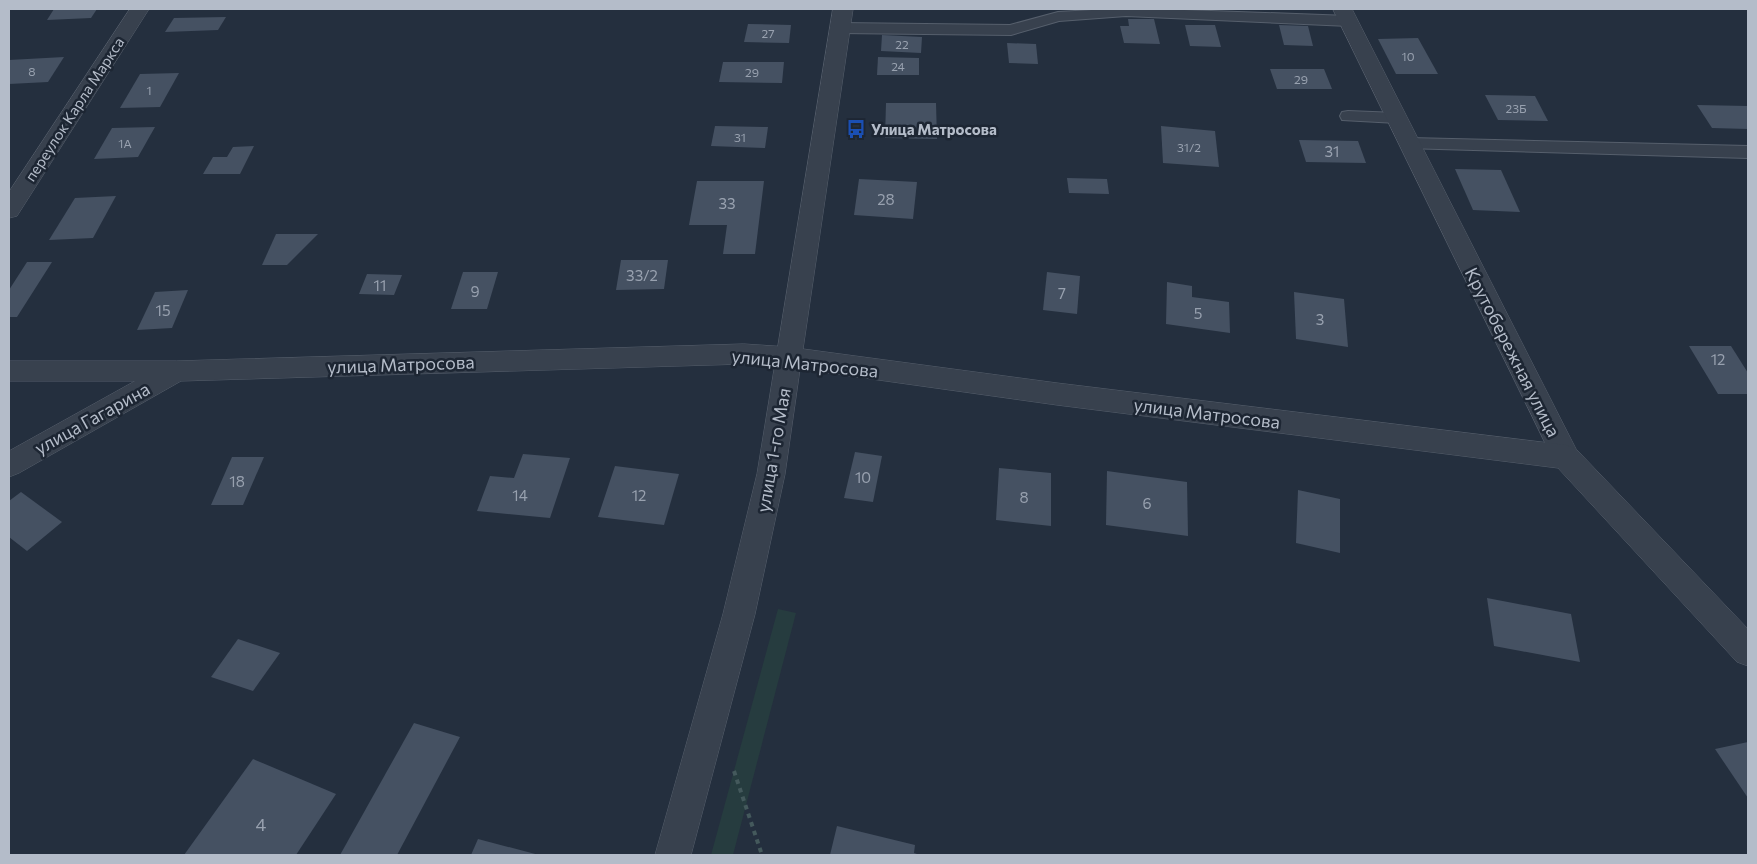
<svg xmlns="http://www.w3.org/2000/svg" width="1757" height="864" viewBox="0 0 1757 864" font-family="Commissioner,sans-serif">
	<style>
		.green { fill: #263c3f }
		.building { fill: #455162 }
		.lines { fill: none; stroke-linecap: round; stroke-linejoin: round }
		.service-casing { stroke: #565f6c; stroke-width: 2 }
		.minor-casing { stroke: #565f6c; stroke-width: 1 }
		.tertiary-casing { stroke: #565f6c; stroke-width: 1 }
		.path { stroke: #44595c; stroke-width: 4; stroke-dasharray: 4.5 4.5; stroke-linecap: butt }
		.service { fill: #38414e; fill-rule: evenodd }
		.minor { fill: #38414e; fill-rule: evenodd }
		.tertiary { fill: #38414e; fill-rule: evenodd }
		.labels { text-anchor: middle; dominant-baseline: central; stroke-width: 5; stroke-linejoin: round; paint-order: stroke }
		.far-number-label { font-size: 12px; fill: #98a1af }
		.far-street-label { font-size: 15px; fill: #b4bcc9; stroke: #1d2633 }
		.far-poi-label { font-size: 15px; font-weight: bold; fill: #b4bcc9; stroke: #1d2633; text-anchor: start }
		.number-label { font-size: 15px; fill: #98a1af }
		.street-label { font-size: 18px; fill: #b4bcc9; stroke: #1d2633 }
		.near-number-label { font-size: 18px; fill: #98a1af }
	</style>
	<rect width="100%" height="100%" fill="#242f3e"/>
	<polygon class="green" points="778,609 796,613 733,855 711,855"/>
	<g class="building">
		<polygon points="54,9 97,9 91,18 47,20"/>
		<polygon points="226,17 218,30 165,32 174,18"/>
		<polygon points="1128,19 1154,19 1160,44 1124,43 1120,26 1129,26"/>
		<polygon points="748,24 791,25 789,43 744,42"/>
		<polygon points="1185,25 1215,25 1221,47 1190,46"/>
		<polygon points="1279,25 1308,26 1313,46 1284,45"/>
		<polygon points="882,35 922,37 921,53 881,51"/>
		<polygon points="1418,38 1438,74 1396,74 1378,39"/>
		<polygon points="1007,43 1036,44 1038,64 1009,63"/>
		<polygon points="64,57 48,82 9,84 9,60"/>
		<polygon points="878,57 919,58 919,75 877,75"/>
		<polygon points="723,62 784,62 782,83 719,82"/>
		<polygon points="1270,69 1324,69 1332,89 1277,89"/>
		<polygon points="179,73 160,107 120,108 140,74"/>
		<polygon points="1485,95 1535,96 1548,121 1498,120"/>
		<polygon points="886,103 936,103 937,139 885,138"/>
		<polygon points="1697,105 1748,106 1748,129 1712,128"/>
		<polygon points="715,126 768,127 765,148 711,146"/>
		<polygon points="1161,126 1215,131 1219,167 1163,163"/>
		<polygon points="155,127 138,157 94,159 112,128"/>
		<polygon points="1299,140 1358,141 1366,163 1306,162"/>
		<polygon points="254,146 240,174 203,174 213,157 227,157 233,147"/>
		<polygon points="1455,169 1501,170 1520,212 1473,210"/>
		<polygon points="1067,178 1107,179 1109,194 1069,193"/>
		<polygon points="859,179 917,182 913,219 854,215"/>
		<polygon points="697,181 764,181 755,254 723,254 727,225 689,225"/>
		<polygon points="116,196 93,238 49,240 75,198"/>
		<polygon points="276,234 318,234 287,265 262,265"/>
		<polygon points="621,260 668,260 664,289 616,290"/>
		<polygon points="27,262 52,262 17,317 9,317 9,290"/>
		<polygon points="463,272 498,272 487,309 451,309"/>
		<polygon points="1047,272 1080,276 1077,314 1043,310"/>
		<polygon points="367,274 402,275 394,295 359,294"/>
		<polygon points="1167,282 1192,286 1192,297 1229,302 1230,333 1166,324"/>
		<polygon points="188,290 172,328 137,330 155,292"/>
		<polygon points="1294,292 1344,299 1348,347 1296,339"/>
		<polygon points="1689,346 1731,346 1748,373 1748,394 1718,394"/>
		<polygon points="855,452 882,456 873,502 844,498"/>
		<polygon points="523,454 570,458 550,518 477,511 490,476 514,478"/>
		<polygon points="232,457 264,457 243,505 211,505"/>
		<polygon points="615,466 679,474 664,525 598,517"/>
		<polygon points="999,468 1051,473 1051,526 996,520"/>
		<polygon points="1107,471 1187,482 1188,536 1106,525"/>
		<polygon points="1298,490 1340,499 1340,553 1296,543"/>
		<polygon points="21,492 62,522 27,551 9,537 9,501"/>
		<polygon points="1487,598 1571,614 1580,662 1494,646"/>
		<polygon points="238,639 280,653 253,691 211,677"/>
		<polygon points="414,723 460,737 397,855 340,855"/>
		<polygon points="1748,742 1748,798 1715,749"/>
		<polygon points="253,759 336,794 296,855 184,855"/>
		<polygon points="837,826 915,845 914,853 920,855 830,855"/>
		<polygon points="478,839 539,855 471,855"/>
	</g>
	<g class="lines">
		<g class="service-casing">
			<g id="service">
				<polygon points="1109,9 1157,9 1349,16 1354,18 1357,21 1354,24 1349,26 1126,16 1059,21 1011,35 840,33 835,31 832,28 835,25 840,23 1010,25 1058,12"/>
				<polygon points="1348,111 1397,113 1403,114 1405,118 1403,122 1397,123 1342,120 1340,116 1342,112"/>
				<polygon points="1410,138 1748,146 1748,158 1404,148 1402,144 1404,140"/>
			</g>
		</g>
		<g class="minor-casing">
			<g id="minor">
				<polygon points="130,9 149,9 17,216 9,218 9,192"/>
				<polygon points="1333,9 1352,9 1576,449 1580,457 1576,465 1566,469 1556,465"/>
				<polygon points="744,344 789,347 798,350 802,357 798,364 789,367 744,364 181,381 19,473 9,477 9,451 135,381 9,381 9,361 176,361"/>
			</g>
		</g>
		<g class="tertiary-casing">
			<polygon id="tertiary" points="833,9 853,9 803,349 1057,383 1566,445 1576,449 1748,629 1748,666 1737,662 1558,468 1057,405 800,369 785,474 755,614 691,855 655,855 723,614 757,474"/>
		</g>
		<polyline class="path" points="734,771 762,855"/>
		<use href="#service" class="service"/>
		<use href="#minor" class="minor"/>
		<use href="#tertiary" class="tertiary"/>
	</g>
	<defs>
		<g id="bus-bare" transform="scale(1.5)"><path d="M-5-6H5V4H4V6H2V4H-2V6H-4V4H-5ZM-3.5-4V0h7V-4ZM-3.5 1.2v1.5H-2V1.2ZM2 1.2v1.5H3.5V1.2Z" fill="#1a4fb4" stroke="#1d2633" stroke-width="2.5" paint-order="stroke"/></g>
	</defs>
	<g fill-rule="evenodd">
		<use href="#bus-bare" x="856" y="129"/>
	</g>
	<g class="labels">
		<g class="far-number-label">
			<text x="768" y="33">27</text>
			<text x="902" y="44">22</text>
			<text x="1408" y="56">10</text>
			<text x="898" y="66">24</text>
			<text x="32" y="71">8</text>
			<text x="752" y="72">29</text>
			<text x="1301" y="79">29</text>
			<text x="149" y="90">1</text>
			<text x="1516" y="108">23Б</text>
			<text x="740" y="137">31</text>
			<text x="125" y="143">1А</text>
			<text x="1189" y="147">31/2</text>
		</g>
		<g class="far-street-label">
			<text transform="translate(74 109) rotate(-57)">переулок Карла Маркса</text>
		</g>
		<g class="far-poi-label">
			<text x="871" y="129">Улица Матросова</text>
		</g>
		<g class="number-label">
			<text x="1332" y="151">31</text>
			<text x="886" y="199">28</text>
			<text x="727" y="203">33</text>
			<text x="642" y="275">33/2</text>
			<text x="380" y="285">11</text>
			<text x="475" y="291">9</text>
			<text x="1062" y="293">7</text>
			<text x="163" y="310">15</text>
			<text x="1198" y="313">5</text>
			<text x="1320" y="319">3</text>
			<text x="1718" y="359">12</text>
			<text x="863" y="477">10</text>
			<text x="237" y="481">18</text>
			<text x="520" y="495">14</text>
			<text x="639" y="495">12</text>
			<text x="1024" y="497">8</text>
			<text x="1147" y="503">6</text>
		</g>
		<g class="street-label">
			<text transform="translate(1513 352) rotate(63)">Крутобережная улица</text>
			<text transform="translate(805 363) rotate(6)">улица Матросова</text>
			<text transform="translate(401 364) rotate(-2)">улица Матросова</text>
			<text transform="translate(1207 413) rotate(7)">улица Матросова</text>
			<text transform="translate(92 418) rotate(-29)">улица Гагарина</text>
			<text transform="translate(773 450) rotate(-80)">улица 1-го Мая</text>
		</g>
		<g class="near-number-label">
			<text x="261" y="824">4</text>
		</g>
	</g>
	<rect width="1757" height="864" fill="none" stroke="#b4bcc9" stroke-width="20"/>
</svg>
